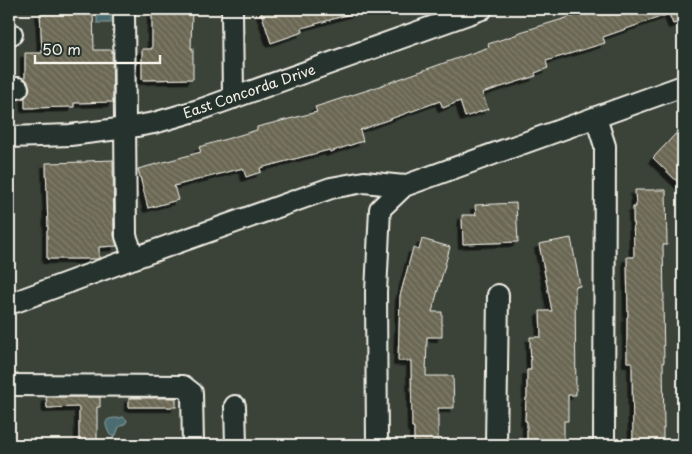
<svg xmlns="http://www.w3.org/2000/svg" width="692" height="454" viewBox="0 0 692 454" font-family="'Playpen Sans',sans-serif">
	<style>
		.water { fill: #4b6d72; stroke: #8fa2a1 }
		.building { fill: url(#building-back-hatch); stroke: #f4f1e8; filter: url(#shadow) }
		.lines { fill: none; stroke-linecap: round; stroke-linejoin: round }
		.minor-casing { stroke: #f4f1e8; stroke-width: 24 }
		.minor { stroke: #26332d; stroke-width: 20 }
		.labels { text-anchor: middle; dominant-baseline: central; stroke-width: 4; stroke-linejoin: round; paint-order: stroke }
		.street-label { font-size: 14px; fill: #f4f1e8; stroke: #26332d }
	</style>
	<defs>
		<pattern id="building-back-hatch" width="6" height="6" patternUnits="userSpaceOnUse" patternTransform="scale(1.25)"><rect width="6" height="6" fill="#6b6854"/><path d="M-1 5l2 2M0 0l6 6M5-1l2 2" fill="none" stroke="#817e6d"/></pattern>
		<filter id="shadow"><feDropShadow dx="-4.5" dy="4.5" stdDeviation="0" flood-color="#0009"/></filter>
	</defs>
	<rect width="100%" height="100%" fill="#3b4339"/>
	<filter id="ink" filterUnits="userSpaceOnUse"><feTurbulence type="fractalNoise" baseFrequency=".02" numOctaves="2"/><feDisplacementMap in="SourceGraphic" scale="10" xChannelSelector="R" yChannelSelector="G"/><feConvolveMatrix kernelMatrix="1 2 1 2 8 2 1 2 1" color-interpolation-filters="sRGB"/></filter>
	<g filter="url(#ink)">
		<g class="water">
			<rect x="97" y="9" width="14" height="14"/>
			<path d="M122 417H123L127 420 126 423 119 427 116 435 113 437C108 433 111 437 108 431 102 418 110 418 120 418Z"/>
		</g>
		<g class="building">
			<polygon points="152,9 192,9 191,49 193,48 193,79 142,80 142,49 152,49"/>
			<polygon points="260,9 357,9 357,12 302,28 303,32 271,43"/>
			<polygon points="596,9 683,9 683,21 673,24 669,14 603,37 605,43 546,61 548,68 535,73 536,76 482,93 488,109 465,117 460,101 443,108 440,101 360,130 363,141 330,152 329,150 260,168 261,172 246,177 243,168 174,186 178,200 148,208 138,169 201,152 199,147 257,130 257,127 317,112 315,107 371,89 489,47 488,44 518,34 517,33"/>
			<polygon points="93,10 94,50 112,50 113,102 74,103 74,107 25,108 25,97 28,93 30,88 28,83 25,79 25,53 42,53 40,11"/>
			<polygon points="683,126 683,187 653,158"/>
			<polygon points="113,160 114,236 117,246 99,247 99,258 97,259 47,259 47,230 48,230 46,163 86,162 86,161"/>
			<polygon points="635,190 666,190 667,245 663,245 664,300 663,300 664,362 663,362 664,428 663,428 663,445 633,445 632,362 627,362 627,317 628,317 627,257 634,257 633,207 636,207"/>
			<polygon points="516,203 518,242 463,244 462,215 476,215 475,205"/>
			<polygon points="571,238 580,286 575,287 576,395 568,395 568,421 564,421 564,445 527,445 527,421 525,421 526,398 527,398 527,370 531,370 530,337 541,337 540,311 552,311 539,244"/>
			<polygon points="422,239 450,247 432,312 442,312 442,337 427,337 426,376 453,376 454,408 438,408 438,445 414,445 414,427 412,427 411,361 398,361 400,296 413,248 419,250"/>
			<polygon points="46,397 100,397 100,407 97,407 97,445 79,445 79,407 47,408"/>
			<rect x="129" y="398" width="47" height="9"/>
		</g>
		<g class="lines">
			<g class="minor-casing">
				<g id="minor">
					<polyline points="124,9 126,236 134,258"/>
					<polyline points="232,9 233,98"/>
					<polyline points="9,34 12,34"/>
					<polyline points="9,88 18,88"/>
					<polyline points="596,118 605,146 604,445"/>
					<polyline points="9,137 70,135 126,128 154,123 202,109 482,9"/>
					<polyline points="9,303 15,302 134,258 331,188 364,182 404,186"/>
					<polyline points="9,385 183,386 192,393 193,445"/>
					<polyline points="235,406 236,445"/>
					<polyline points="377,445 376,292 380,209 404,186 683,86"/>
					<polyline points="496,445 498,295"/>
				</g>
			</g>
			<use href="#minor" class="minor"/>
		</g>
	</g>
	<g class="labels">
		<g class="street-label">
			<text transform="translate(249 91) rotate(-19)">East Concorda Drive</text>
		</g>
	</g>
	<rect width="692" height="454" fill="none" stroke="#26332d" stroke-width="30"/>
	<rect x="15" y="15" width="662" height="424" fill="none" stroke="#f4f1e8" stroke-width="2" filter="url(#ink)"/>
	<path d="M35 55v8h125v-8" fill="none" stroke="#f4f1e8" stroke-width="2.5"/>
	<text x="42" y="55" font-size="15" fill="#f4f1e8" stroke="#26332d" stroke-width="4" paint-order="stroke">50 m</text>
</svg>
